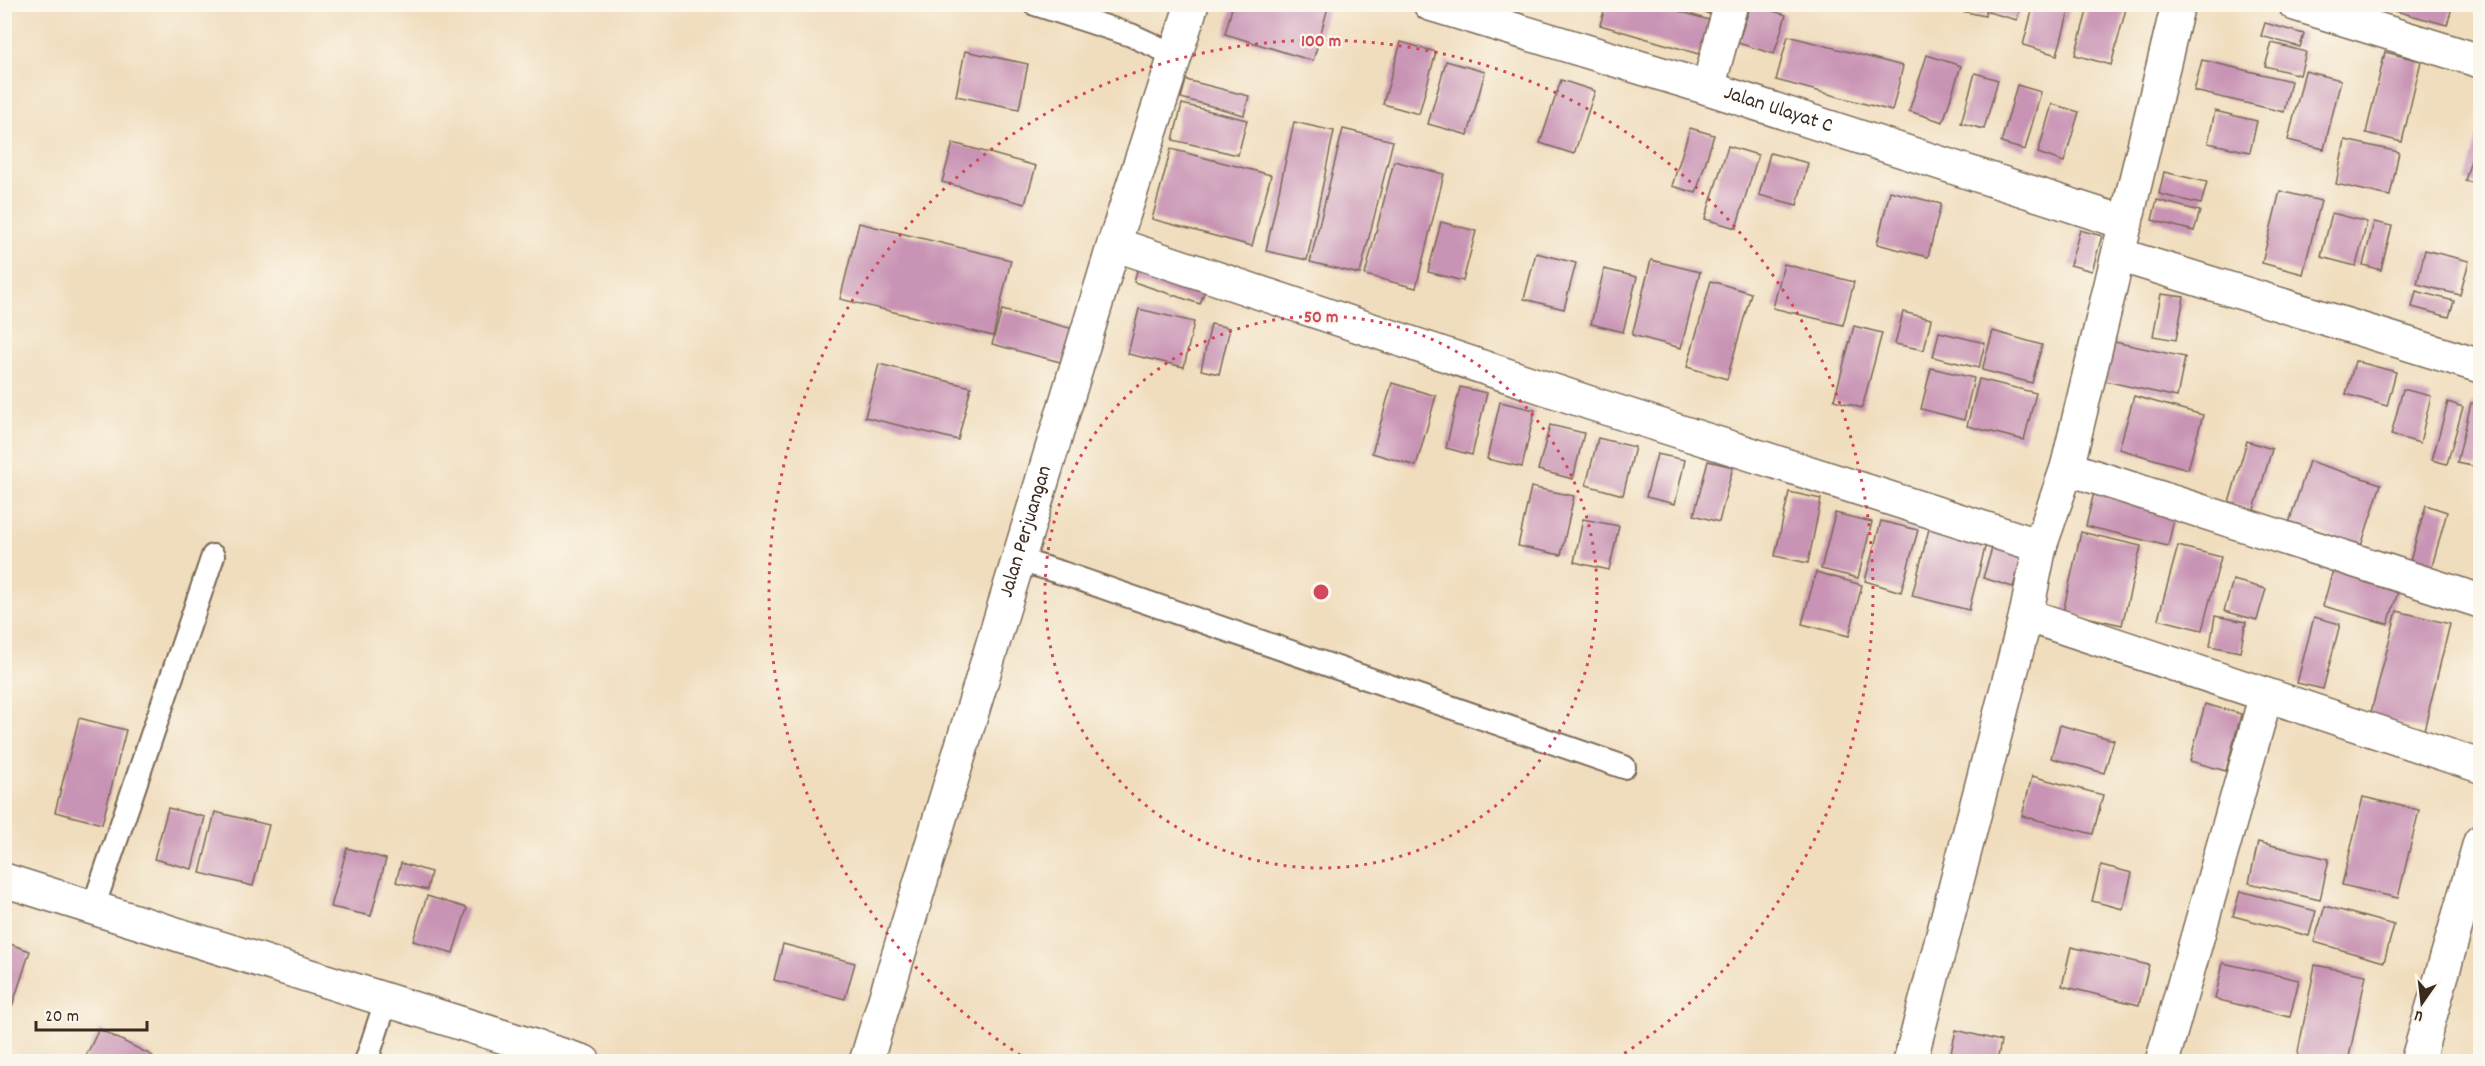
<svg xmlns="http://www.w3.org/2000/svg" width="2485" height="1066" viewBox="0 0 2485 1066" font-family="Dekko,sans-serif">
	<style>
		.building { fill: #c893b4 }
		.lines { fill: none; stroke-linecap: round; stroke-linejoin: round }
		.lane-casing { stroke: #7a6956; stroke-width: 26 }
		.street-casing { stroke: #7a6956; stroke-width: 36 }
		.lane { stroke: #fff; stroke-width: 22 }
		.street { stroke: #fff; stroke-width: 33 }
		.ring { fill: none; stroke: #d1495b; stroke-width: 3; stroke-dasharray: 3 6 }
		.labels { text-anchor: middle; dominant-baseline: central; stroke-width: 4.5; stroke-linejoin: round; paint-order: stroke }
		.street-label { font-size: 21px; fill: #3b2a1e; stroke: #fbf7ec }
		.centre { fill: #d1495b; stroke: #fbf7ec; stroke-width: 3 }
		.ring-label { font-size: 18px; text-anchor: middle; font-weight: bold; fill: #d1495b; stroke: #fbf7ec; stroke-width: 4.5; stroke-linejoin: round; paint-order: stroke }
	</style>
	<rect width="100%" height="100%" fill="#fbf7ec"/>
	<filter id="ink" filterUnits="userSpaceOnUse"><feTurbulence type="fractalNoise" baseFrequency=".0167" numOctaves="2"/><feDisplacementMap in="SourceGraphic" scale="12" xChannelSelector="R" yChannelSelector="G"/><feConvolveMatrix kernelMatrix="1 2 1 2 8 2 1 2 1" color-interpolation-filters="sRGB"/></filter>
	<filter id="wash" filterUnits="userSpaceOnUse"><feTurbulence type="fractalNoise" baseFrequency=".008" numOctaves="4" result="noise"/><feDisplacementMap in="SourceGraphic" scale="24" xChannelSelector="R" yChannelSelector="G"/><feGaussianBlur stdDeviation="1.35" result="paint"/><feColorMatrix in="noise" values="0 0 0 0 0 0 0 0 0 0 0 0 0 0 0 0 0 1.4 0 .05"/><feComposite in="paint" operator="in"/></filter>
	<g filter="url(#wash)">
		<rect width="100%" height="100%" fill="#f0ddbd"/>
		<g id="blocks">
			<g class="building">
				<polygon points="1233,4 1329,4 1313,61 1225,34"/>
				<polygon points="1606,4 1656,4 1712,21 1702,55 1600,25"/>
				<polygon points="1678,4 1719,4 1716,16"/>
				<polygon points="1751,4 1786,15 1774,54 1738,43"/>
				<polygon points="1943,4 1987,4 1985,16 1943,7"/>
				<polygon points="1990,4 2021,4 2017,20 1988,12"/>
				<polygon points="2034,4 2071,4 2057,55 2023,45"/>
				<polygon points="2089,4 2111,4 2126,9 2111,65 2075,55"/>
				<polygon points="2389,4 2453,4 2447,25 2388,9"/>
				<polygon points="2265,23 2304,34 2300,47 2261,36"/>
				<polygon points="1788,36 1903,66 1892,111 1776,80"/>
				<polygon points="1401,42 1436,52 1419,114 1383,104"/>
				<polygon points="2272,43 2306,52 2300,75 2265,66"/>
				<polygon points="965,51 1028,64 1019,109 956,96"/>
				<polygon points="2385,52 2421,61 2402,142 2366,133"/>
				<polygon points="1927,55 1961,66 1943,122 1909,111"/>
				<polygon points="2202,60 2291,81 2284,112 2194,91"/>
				<polygon points="1446,61 1485,72 1468,135 1428,124"/>
				<polygon points="2305,71 2341,80 2324,149 2288,140"/>
				<polygon points="1975,73 1998,80 1984,129 1961,123"/>
				<polygon points="1186,80 1249,96 1244,115 1181,98"/>
				<polygon points="1561,80 1595,91 1574,154 1540,143"/>
				<polygon points="2017,85 2041,92 2025,150 2001,143"/>
				<polygon points="1182,104 1247,120 1238,155 1173,140"/>
				<polygon points="2052,104 2079,112 2064,162 2038,153"/>
				<polygon points="2215,111 2257,121 2250,152 2208,143"/>
				<polygon points="1294,122 1334,131 1307,260 1266,251"/>
				<polygon points="1690,128 1714,135 1696,193 1672,186"/>
				<polygon points="2480,128 2480,185 2465,181"/>
				<polygon points="1343,129 1393,141 1360,274 1310,262"/>
				<polygon points="2345,140 2399,152 2390,196 2336,184"/>
				<polygon points="953,143 1036,166 1025,204 942,182"/>
				<polygon points="1728,146 1758,155 1736,228 1705,219"/>
				<polygon points="1171,149 1271,175 1252,246 1152,219"/>
				<polygon points="1770,153 1808,163 1797,205 1759,195"/>
				<polygon points="1394,161 1444,174 1416,288 1365,275"/>
				<polygon points="2164,172 2207,182 2201,204 2159,194"/>
				<polygon points="1890,191 1941,204 1928,257 1877,244"/>
				<polygon points="2280,191 2321,201 2303,274 2262,263"/>
				<polygon points="2157,200 2200,211 2194,231 2152,220"/>
				<polygon points="2332,213 2367,222 2356,266 2321,257"/>
				<polygon points="1441,222 1476,231 1463,281 1428,272"/>
				<polygon points="2374,222 2392,226 2381,270 2363,265"/>
				<polygon points="859,223 1011,260 993,336 840,299"/>
				<polygon points="2080,230 2102,236 2092,271 2070,265"/>
				<polygon points="2425,250 2469,261 2460,295 2417,284"/>
				<polygon points="1536,253 1576,263 1564,309 1524,299"/>
				<polygon points="1141,256 1209,278 1200,304 1134,282"/>
				<polygon points="1651,260 1700,272 1681,348 1632,335"/>
				<polygon points="1784,264 1854,282 1843,325 1773,308"/>
				<polygon points="1604,269 1637,277 1623,332 1591,324"/>
				<polygon points="1711,281 1751,293 1727,379 1687,367"/>
				<polygon points="2416,291 2454,301 2449,317 2412,307"/>
				<polygon points="2161,294 2184,297 2176,340 2153,336"/>
				<polygon points="1139,309 1194,322 1184,367 1128,354"/>
				<polygon points="1002,310 1077,330 1068,364 992,344"/>
				<polygon points="1903,312 1931,319 1924,350 1895,344"/>
				<polygon points="1211,324 1230,328 1219,374 1201,370"/>
				<polygon points="1854,326 1882,333 1862,408 1834,400"/>
				<polygon points="1993,331 2042,345 2032,383 1982,370"/>
				<polygon points="1939,332 1985,343 1979,368 1933,357"/>
				<polygon points="2105,340 2185,357 2177,397 2096,379"/>
				<polygon points="2355,361 2396,372 2387,406 2346,394"/>
				<polygon points="879,364 971,387 958,440 865,417"/>
				<polygon points="1931,368 1974,378 1964,420 1921,409"/>
				<polygon points="1979,379 2036,393 2024,440 1967,426"/>
				<polygon points="1392,383 1436,396 1416,466 1372,453"/>
				<polygon points="1460,387 1487,393 1472,455 1446,448"/>
				<polygon points="2403,389 2431,396 2420,443 2391,435"/>
				<polygon points="2134,396 2203,415 2188,469 2119,449"/>
				<polygon points="1500,402 1535,410 1522,467 1487,459"/>
				<polygon points="2448,402 2463,407 2447,464 2432,460"/>
				<polygon points="2471,403 2480,405 2480,452 2477,467 2457,463"/>
				<polygon points="1550,425 1584,433 1573,479 1538,470"/>
				<polygon points="1598,438 1635,447 1623,495 1586,485"/>
				<polygon points="2247,441 2272,449 2254,510 2229,503"/>
				<polygon points="1657,454 1685,460 1675,504 1646,497"/>
				<polygon points="1708,461 1733,467 1719,522 1694,515"/>
				<polygon points="2309,461 2381,484 2361,546 2289,523"/>
				<polygon points="1531,487 1574,496 1561,555 1518,546"/>
				<polygon points="1789,492 1821,499 1808,563 1775,556"/>
				<polygon points="2094,492 2176,511 2168,546 2086,526"/>
				<polygon points="2426,505 2447,512 2429,577 2407,571"/>
				<polygon points="1835,513 1872,522 1858,578 1821,569"/>
				<polygon points="1583,519 1619,526 1609,570 1574,562"/>
				<polygon points="1881,521 1918,530 1901,592 1865,581"/>
				<polygon points="1931,521 1988,536 1969,610 1912,596"/>
				<polygon points="2081,532 2141,546 2122,625 2063,612"/>
				<polygon points="1996,535 2026,543 2013,587 1983,578"/>
				<polygon points="2178,546 2221,557 2202,630 2158,619"/>
				<polygon points="2335,563 2401,582 2388,624 2323,606"/>
				<polygon points="1816,572 1862,585 1849,636 1802,624"/>
				<polygon points="2233,580 2266,589 2257,620 2224,611"/>
				<polygon points="2397,611 2450,624 2424,730 2370,716"/>
				<polygon points="2215,616 2246,622 2240,652 2210,646"/>
				<polygon points="2314,617 2340,624 2323,689 2297,683"/>
				<polygon points="2205,704 2241,714 2226,771 2190,761"/>
				<polygon points="79,718 126,730 102,824 55,812"/>
				<polygon points="2060,725 2114,740 2104,773 2051,758"/>
				<polygon points="2032,776 2103,795 2093,834 2022,816"/>
				<polygon points="2363,797 2419,810 2398,898 2342,885"/>
				<polygon points="168,808 205,817 192,869 154,859"/>
				<polygon points="215,812 269,825 253,886 200,873"/>
				<polygon points="2258,842 2329,859 2320,900 2249,883"/>
				<polygon points="347,848 386,859 371,916 331,907"/>
				<polygon points="401,863 431,872 427,890 396,882"/>
				<polygon points="2101,865 2132,873 2123,909 2092,901"/>
				<polygon points="2240,891 2316,911 2309,936 2233,916"/>
				<polygon points="427,896 467,908 453,953 413,941"/>
				<polygon points="2325,906 2394,925 2384,962 2314,942"/>
				<polygon points="4,942 30,951 5,1028 4,1028"/>
				<polygon points="783,944 855,963 845,999 774,980"/>
				<polygon points="2071,947 2149,965 2139,1005 2062,986"/>
				<polygon points="2223,963 2299,980 2290,1017 2215,999"/>
				<polygon points="2315,965 2366,975 2348,1062 2296,1062"/>
				<polygon points="99,1029 153,1056 150,1062 83,1062"/>
				<polygon points="1956,1030 2001,1041 1997,1062 1949,1062"/>
			</g>
		</g>
	</g>
	<g filter="url(#ink)">
		<use href="#blocks" fill-opacity="0" stroke="#7a6956" stroke-width="1.5"/>
		<g class="lines">
			<g class="lane-casing">
				<g id="lane">
					<polyline points="1035,4 1131,35 1177,56"/>
					<polyline points="1019,560 1062,573 1624,767"/>
					<polyline points="93,908 213,556"/>
					<polyline points="366,1062 386,1001"/>
				</g>
			</g>
			<g class="street-casing">
				<g id="street">
					<path id="s1" d="M1430 4 1708 88 2126 223"/>
					<polyline points="2295,4 2480,61"/>
					<polyline points="1708,88 1731,4"/>
					<polyline points="1114,244 1590,403 2040,546"/>
					<polyline points="2119,255 2480,366"/>
					<polyline points="2067,468 2480,601"/>
					<polyline points="2026,615 2480,766"/>
					<polyline points="4,880 584,1062"/>
					<path id="s2" d="M866 1062 1114 244 1192 4"/>
					<polyline points="1910,1062 2026,615 2040,546 2067,468 2178,4"/>
					<polyline points="2162,1062 2266,695"/>
					<polyline points="2417,1062 2480,842"/>
				</g>
			</g>
			<use href="#lane" class="lane"/>
			<use href="#street" class="street"/>
		</g>
	</g>
	<g class="ring">
		<circle cx="1321" cy="592" r="276"/>
		<path d="M1028 1060A552 552 0 1 1 1614 1060"/>
	</g>
	<g class="labels">
		<g class="street-label">
			<text stroke="none"><textPath href="#s1" startOffset="364">Jalan Ulayat C</textPath></text>
			<text stroke="none"><textPath href="#s2" startOffset="554">Jalan Perjuangan</textPath></text>
		</g>
	</g>
	<circle cx="1321" cy="592" r="9" class="centre"/>
	<g class="ring-label">
		<text x="1321" y="46">100 m</text>
		<text x="1321" y="322">50 m</text>
	</g>
	<rect width="2485" height="1066" fill="none" stroke="#fbf7ec" stroke-width="24"/>
	<g transform="translate(2422 1003) rotate(194)" stroke="#fbf7ec" stroke-width="4.5" paint-order="stroke">
	<path d="M0-4.5L10 22L0 15L-10 22Z" fill="#3b2a1e"/>
	<text y="-9" font-size="16" font-weight="bold" text-anchor="middle" fill="#3b2a1e">U</text>
	</g>
	<path d="M36 1021v9h111v-9" fill="none" stroke="#3b2a1e" stroke-width="3"/>
	<text x="45" y="1021" font-size="18" fill="#3b2a1e" stroke="#fbf7ec" stroke-width="4.5" paint-order="stroke">20 m</text>
</svg>
